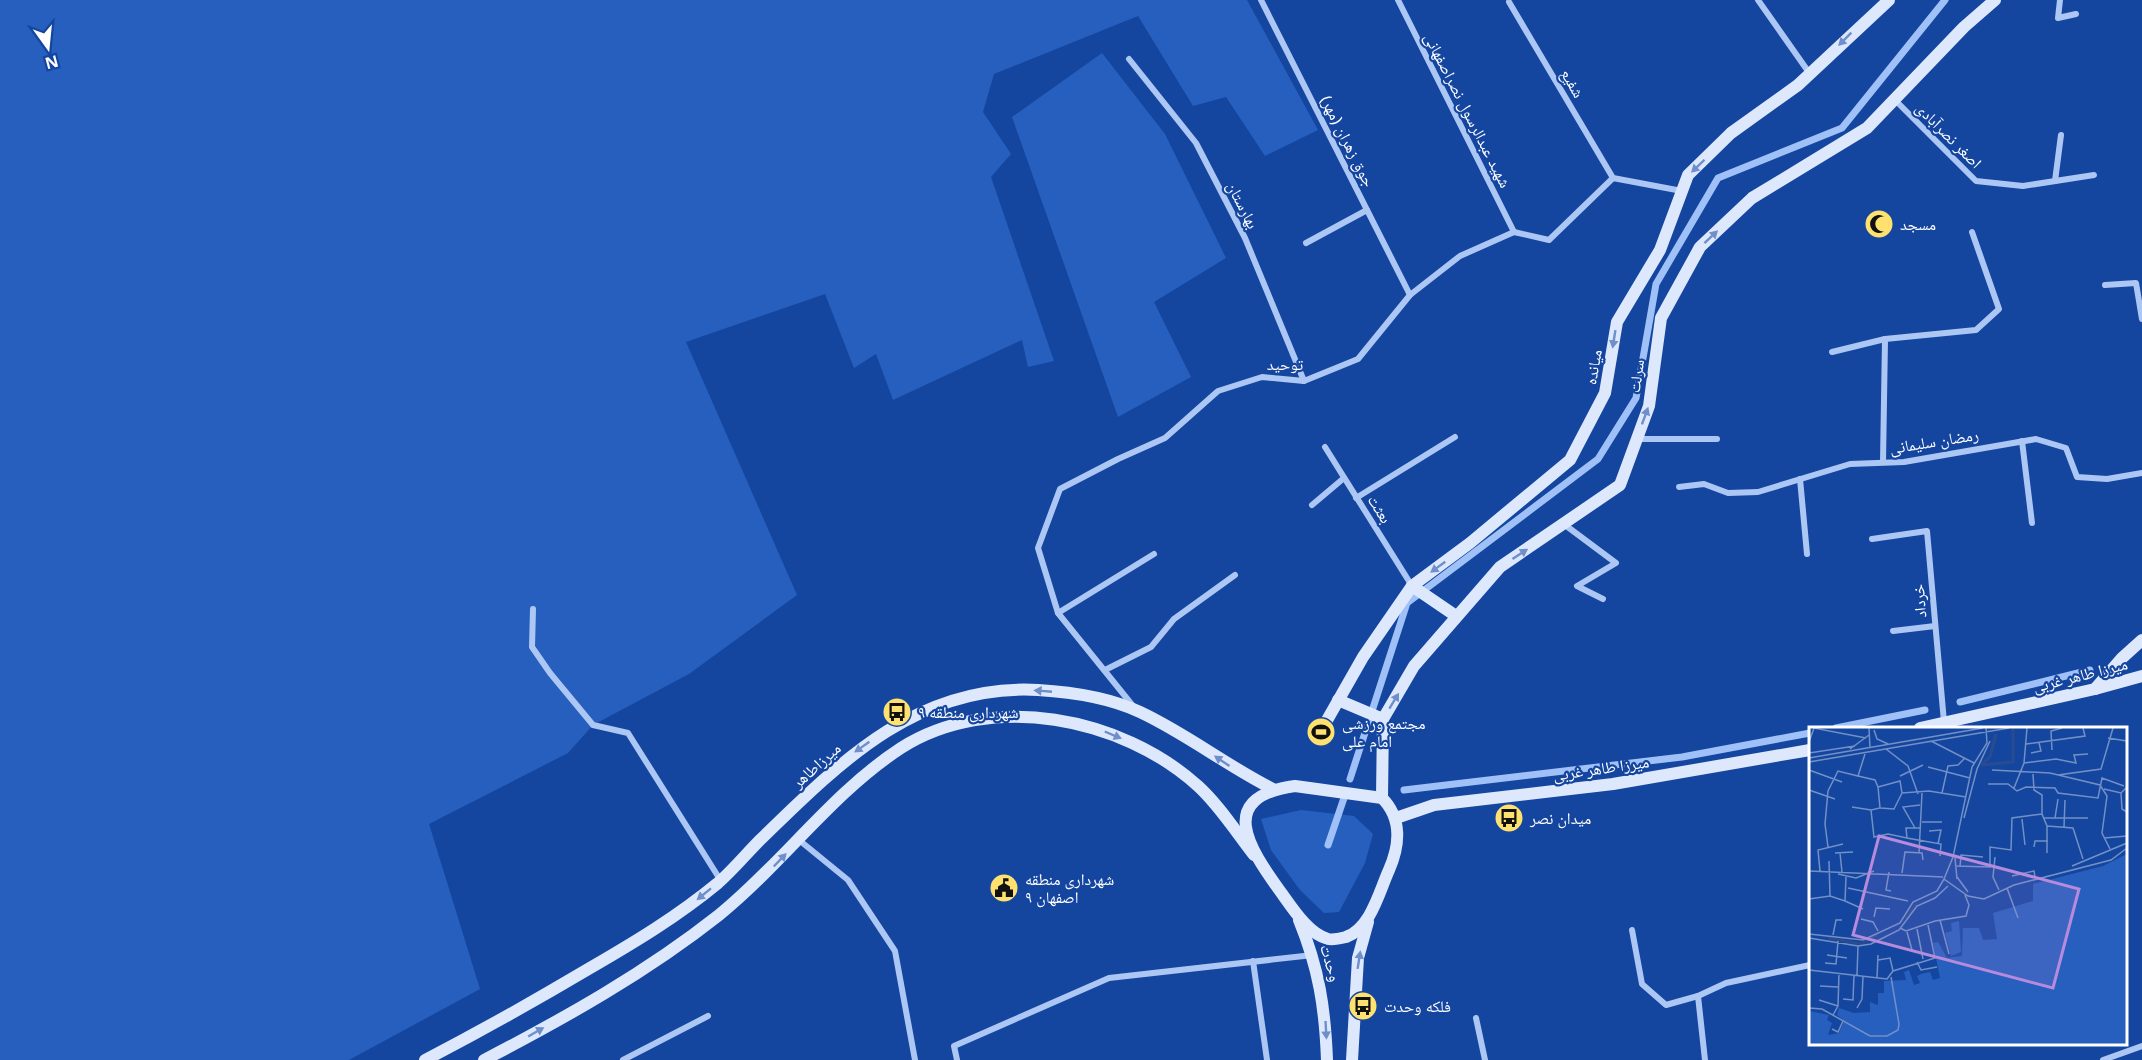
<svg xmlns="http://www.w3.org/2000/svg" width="2142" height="1060" viewBox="0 0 2142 1060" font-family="'Noto Sans','Noto Naskh Arabic',sans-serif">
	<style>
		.green { fill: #275fbe }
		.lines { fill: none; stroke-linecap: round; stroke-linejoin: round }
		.stream { stroke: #9fc1f7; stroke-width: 7 }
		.street { stroke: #adc7f4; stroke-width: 6 }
		.secondary { stroke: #dde8fd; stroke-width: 12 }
		.oneway { fill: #6e8fca }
		.labels { text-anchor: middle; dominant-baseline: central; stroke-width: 4.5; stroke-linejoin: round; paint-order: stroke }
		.street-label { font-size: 16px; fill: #fff; stroke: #1446a0 }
		.poi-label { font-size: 16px; fill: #fff; stroke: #1446a0; text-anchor: start }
		.inset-river { fill: none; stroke: #294c90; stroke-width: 3 }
		.inset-road { fill: none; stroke: #7290c6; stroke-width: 1.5 }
		.view { fill: #b68bdc; fill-opacity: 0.15; stroke: #b68bdc; stroke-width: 3 }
		.inset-edge { fill: none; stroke: #fff; stroke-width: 3 }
	</style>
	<rect width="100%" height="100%" fill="#1446a0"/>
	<g class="green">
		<polygon points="0,0 1247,0 1318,130 1265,156 1226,97 1193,106 1138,16 994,74 983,112 1011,154 991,177 1054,361 1028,367 1022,340 893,400 876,354 854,368 825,294 686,342 797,595 689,674 593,725 568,753 429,824 480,989 349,1060 0,1060"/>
		<polygon points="1102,53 1165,134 1226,258 1154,302 1191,377 1118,417 1012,117"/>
		<polygon points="1301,810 1354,816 1373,834 1365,863 1339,912 1324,913 1300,890 1271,850 1261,819"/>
	</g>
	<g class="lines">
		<g class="stream">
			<polyline points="1960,702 2090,670"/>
			<polyline points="1836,728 1925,710"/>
			<polyline points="1350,779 1407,603 1598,459 1636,398 1656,284 1718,178 1842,128 1945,0"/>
			<polyline points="1404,790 1682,757 1810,733"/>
			<polyline points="1328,845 1345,795"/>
		</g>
		<g class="street">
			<polyline points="1261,0 1410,295"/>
			<polyline points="1398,0 1514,232"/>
			<polyline points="1758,0 1810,74"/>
			<polyline points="2060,0 2058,18 2076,14"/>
			<polyline points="1509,2 1613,178"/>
			<polyline points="1129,59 1196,143 1245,238 1304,381"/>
			<polyline points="1895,100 1976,181 2023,186 2094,175"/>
			<polyline points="2055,181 2061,135"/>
			<polyline points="1306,243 1367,210"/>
			<polyline points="2105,285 2136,283 2142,319"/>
			<polyline points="1832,352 1885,339 1976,330 1999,309 1972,232"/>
			<polyline points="1638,439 1717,439"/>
			<polyline points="2022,441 2032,523"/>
			<polyline points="1325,447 1412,586"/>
			<polyline points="1883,462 1885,339"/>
			<polyline points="1800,479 1807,554"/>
			<polyline points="1679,487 1704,484 1728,493 1758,492 1850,464 1904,462 2036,439 2066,448 2077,477 2107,479 2142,473"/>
			<polyline points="1356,498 1455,437"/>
			<polyline points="1312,505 1344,478"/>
			<polyline points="1565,525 1616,563 1577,586 1603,599"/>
			<polyline points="1872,539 1927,531 1944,722"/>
			<polyline points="533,609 532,647 550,673 593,725 628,733 721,881"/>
			<polyline points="1058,613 1154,554"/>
			<polyline points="1893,631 1935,626"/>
			<polyline points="1105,670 1151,647 1174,619 1235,575"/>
			<polyline points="1133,706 1058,613 1038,548 1060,489 1118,459 1165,438 1218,391 1262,377 1304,381 1358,359 1410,295 1460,256 1514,232 1549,240 1613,178 1682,191"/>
			<polyline points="799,840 848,880 895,951 915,1060"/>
			<polyline points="1632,930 1642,984 1666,1005 1698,996 1726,983 1810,965"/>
			<polyline points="1253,961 1267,1060"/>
			<polyline points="1698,996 1705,1060"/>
			<polyline points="1476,1018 1485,1060"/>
			<polyline points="623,1060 708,1016"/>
			<polyline points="957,1060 954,1046 1109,978 1313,955"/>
			<polyline points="2103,1060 2142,1046"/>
		</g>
		<g class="secondary">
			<polyline points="1412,586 1456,616"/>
			<polyline points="2095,689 2122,658 2142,640"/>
			<polyline points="1338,700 1383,719"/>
			<polyline points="1920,728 2095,689 2142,676"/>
			<polyline points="1318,736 1363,657 1412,586 1470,543 1570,460 1605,393 1617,322 1660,250 1688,175 1731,133 1798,85 1889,0"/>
			<path d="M1295 786 1382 798C1402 818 1400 845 1389 870 1379 892 1371 928 1346 937 1342 938 1332 940 1328 939 1308 934 1291 906 1280 891 1249 848 1215 797 1295 786Z"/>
			<polyline points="1382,798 1383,719 1414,666 1500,567 1620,485 1649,406 1661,318 1700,247 1752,198 1867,128 1964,27 1995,0"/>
			<polyline points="1396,818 1434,805 1613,784 1810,750"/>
			<path d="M1299 920C1319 969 1325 1008 1327 1060"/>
			<path d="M425 1060C481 1031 536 1000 590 968 635 942 678 916 718 883 733 870 746 854 760 840 840 762 918 683 1038 690 1072 692 1110 698 1140 712 1187 734 1227 766 1273 789"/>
			<path d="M484 1060C565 1018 647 972 719 915 783 863 832 793 901 748 991 691 1122 717 1198 786 1219 805 1236 832 1254 855"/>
			<polyline points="1352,1060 1358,958 1368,922"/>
		</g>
	</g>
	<defs><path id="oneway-solid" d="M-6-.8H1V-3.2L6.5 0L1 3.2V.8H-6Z" transform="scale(1.5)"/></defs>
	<g class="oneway">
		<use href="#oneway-solid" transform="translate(1845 39) rotate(135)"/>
		<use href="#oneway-solid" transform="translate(1698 166) rotate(136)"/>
		<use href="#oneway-solid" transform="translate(1711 237) rotate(-43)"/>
		<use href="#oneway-solid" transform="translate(1614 339) rotate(99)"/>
		<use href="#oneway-solid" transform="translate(1645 416) rotate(-70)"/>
		<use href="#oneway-solid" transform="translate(1520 554) rotate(-33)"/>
		<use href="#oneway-solid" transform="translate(1438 567) rotate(144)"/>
		<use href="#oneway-solid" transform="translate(1043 691) rotate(-175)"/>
		<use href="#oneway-solid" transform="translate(1394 701) rotate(-59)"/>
		<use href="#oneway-solid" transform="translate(1113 735) rotate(23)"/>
		<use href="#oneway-solid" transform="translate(862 747) rotate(145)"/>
		<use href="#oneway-solid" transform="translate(1222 761) rotate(-146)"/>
		<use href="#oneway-solid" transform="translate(780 860) rotate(-46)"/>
		<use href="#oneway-solid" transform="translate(704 894) rotate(141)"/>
		<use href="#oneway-solid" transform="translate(1359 960) rotate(-81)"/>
		<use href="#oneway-solid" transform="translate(1326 1030) rotate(87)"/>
		<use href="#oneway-solid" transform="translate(536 1032) rotate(-30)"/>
	</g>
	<defs>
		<g id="mosque-disc" transform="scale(1.5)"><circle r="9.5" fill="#ffe170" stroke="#1446a0"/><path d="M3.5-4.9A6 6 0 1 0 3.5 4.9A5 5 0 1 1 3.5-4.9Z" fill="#111"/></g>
		<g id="bus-disc" transform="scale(1.5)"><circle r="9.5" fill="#ffe170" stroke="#1446a0"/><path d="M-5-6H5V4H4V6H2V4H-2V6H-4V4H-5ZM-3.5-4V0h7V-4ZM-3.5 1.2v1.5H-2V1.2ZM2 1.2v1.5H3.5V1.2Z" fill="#111"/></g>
		<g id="stadium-disc" transform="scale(1.5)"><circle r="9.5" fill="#ffe170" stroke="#1446a0"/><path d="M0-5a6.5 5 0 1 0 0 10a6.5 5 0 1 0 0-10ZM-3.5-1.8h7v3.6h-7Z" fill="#111"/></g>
		<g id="civic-disc" transform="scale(1.5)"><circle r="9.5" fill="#ffe170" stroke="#1446a0"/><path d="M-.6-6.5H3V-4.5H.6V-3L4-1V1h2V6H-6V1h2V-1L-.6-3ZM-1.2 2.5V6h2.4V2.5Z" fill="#111"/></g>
	</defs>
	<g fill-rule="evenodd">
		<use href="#mosque-disc" x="1879" y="224"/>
		<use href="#bus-disc" x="897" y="712"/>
		<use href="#stadium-disc" x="1321" y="732"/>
		<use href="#bus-disc" x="1509" y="818"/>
		<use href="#civic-disc" x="1004" y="888"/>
		<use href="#bus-disc" x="1363" y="1006"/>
	</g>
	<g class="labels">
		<g class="street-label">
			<text transform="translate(1573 83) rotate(60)">شفیع</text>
			<text transform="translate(1468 110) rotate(63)">شهید عبدالرسول نصراصفهانی</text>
			<text transform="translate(1949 135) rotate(45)">اصغر نصرآبادی</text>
			<text transform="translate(1348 141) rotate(63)">جوق زهران (مهر)</text>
			<text transform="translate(1243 205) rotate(63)">بهارستان</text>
			<text x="1285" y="364">توحید</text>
			<text transform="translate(1593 367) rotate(-80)">میانده</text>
			<text transform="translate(1636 376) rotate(-82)">سرلت</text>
			<text transform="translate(1934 441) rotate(-9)">رمضان سلیمانی</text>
			<text transform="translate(1380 509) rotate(58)">بعثت</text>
			<text transform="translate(1919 601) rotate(-95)">خرداد</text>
			<text transform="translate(2080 675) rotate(-14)">میرزا طاهر غربی</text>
			<text transform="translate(816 765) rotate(-42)">میرزاطاهر</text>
			<text transform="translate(1601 768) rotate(-8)">میرزا طاهر غربی</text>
			<text transform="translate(1331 963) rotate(74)">وحدت</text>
		</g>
		<g class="poi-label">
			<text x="1900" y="224">مسجد</text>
			<text x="918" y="712">شهرداری منطقه ۹</text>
			<text x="1342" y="723">مجتمع ورزشی<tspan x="1342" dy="18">امام علی</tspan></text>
			<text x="1530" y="818">میدان نصر</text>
			<text x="1025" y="879">شهرداری منطقه<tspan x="1025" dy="18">۹ اصفهان</tspan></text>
			<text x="1384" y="1006">فلکه وحدت</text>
		</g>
	</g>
	<g transform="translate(1809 727)">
		<rect width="318" height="318" fill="#1446a0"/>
		<path d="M318 127V317H0V284L20 288 18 293 23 296 19 308 30 306 35 294 28 288 30 281 45 286 61 285V275L69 278V266H75V254L97 253 95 245 100 243 105 258 111 256 108 249 112 247 121 245 124 253 131 251 124 216 129 215 138 231 153 229 154 201H170L174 213 188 212 184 186 224 174V157L294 139ZM150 194 152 225 142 229 136 206 143 204 142 196Z" fill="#275fbe"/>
		<path class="inset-river" d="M172 38 181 30 187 7M172 38 204 35V1M97 192 108 177M19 211 52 217 68 208"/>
		<path class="inset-road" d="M60 1 61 21M177 1 178 16 163 40 144 130 135 152 159 169 175 172 205 158 302 133 318 121M65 3 68 12 79 17M299 11 318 14M122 14 165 36M0 15 5 1 57 11M217 17 276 9 274 1M41 22 60 8M77 22 99 39 109 67M243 23 242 4 253 1M0 26 46 19M222 26 232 24 230 16M0 31 174 1M0 35 200 1M215 36 247 32 267 36 265 28 279 27M119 40 161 51M0 43 33 55M183 43 241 46 291 58 298 69 293 106 301 122M224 47 225 63 233 68V87L238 99V126M249 48 292 42 304 1M49 49 66 53 69 60 71 81 62 83 65 110 79 107 98 111M91 49 114 38M179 57H199L208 64 217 60 246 61 249 66 289 71 293 51 315 59M69 60 91 54 93 66 120 64 157 70M205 61 215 36 218 1M295 62 312 66 318 60M0 63 26 72M133 66 139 39 149 38 156 31M312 66 313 82 318 85M43 80 62 83M71 81 85 82 93 66M155 91 168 42 181 14M235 91H279M246 91 249 72M213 92 216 118M113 95H133M238 99 264 101 274 132M255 100 256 73M106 101 94 80 111 78M112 101H97L98 111 132 117 131 129M120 104 132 103 129 117M295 111 318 109M19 120 16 97 19 64 29 44 49 49 56 27M225 120 226 114H239M26 126 44 125M31 126 33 145M110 126 113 66M186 130 184 150 190 163M146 131 148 152M20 134 21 169M146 139 181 140V120L202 123 203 91 233 87M263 139 318 116M151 140 152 128 174 130M0 144 134 150M11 144 9 123 34 117M80 145 77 163 82 164M93 146 96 125 113 126 114 133M29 147 47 151 65 144M203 149 225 144 226 150M148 150 159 165M39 161 99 174M198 161 209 191M0 172 21 169 36 174 37 150M36 174 54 182M65 190 67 181 81 182M52 192 64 195 69 204M131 193 140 227M91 201 97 204 126 194 157 189 160 178 156 168M108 202 114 232M98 205 103 223M0 207 54 213 91 196 104 175 128 164 135 152M24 208 27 193H33M0 211 49 219 62 217 90 203 108 179 126 171 139 159M18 228 38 231M69 233 81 231 84 244M108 235 112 243 128 240M16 236 27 237 29 214M0 243 78 252 84 244 126 231 119 198M48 248 49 219M68 251 69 228M11 259 29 260M34 272 44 273 45 248M10 273 29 279M0 281 13 282 61 309H78L89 303 90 297 82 250M48 281 53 272 54 249M24 288 29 279 30 246M23 302 29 305 34 294"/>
		<path class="view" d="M70 109 270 162 244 261 44 208Z"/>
		<rect width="318" height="318" class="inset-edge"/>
	</g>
	<g transform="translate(48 48) rotate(165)" stroke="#1446a0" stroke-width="4.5" paint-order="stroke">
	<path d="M0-4.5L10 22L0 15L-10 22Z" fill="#ffffff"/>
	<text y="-9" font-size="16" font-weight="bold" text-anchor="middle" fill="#ffffff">N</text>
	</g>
</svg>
